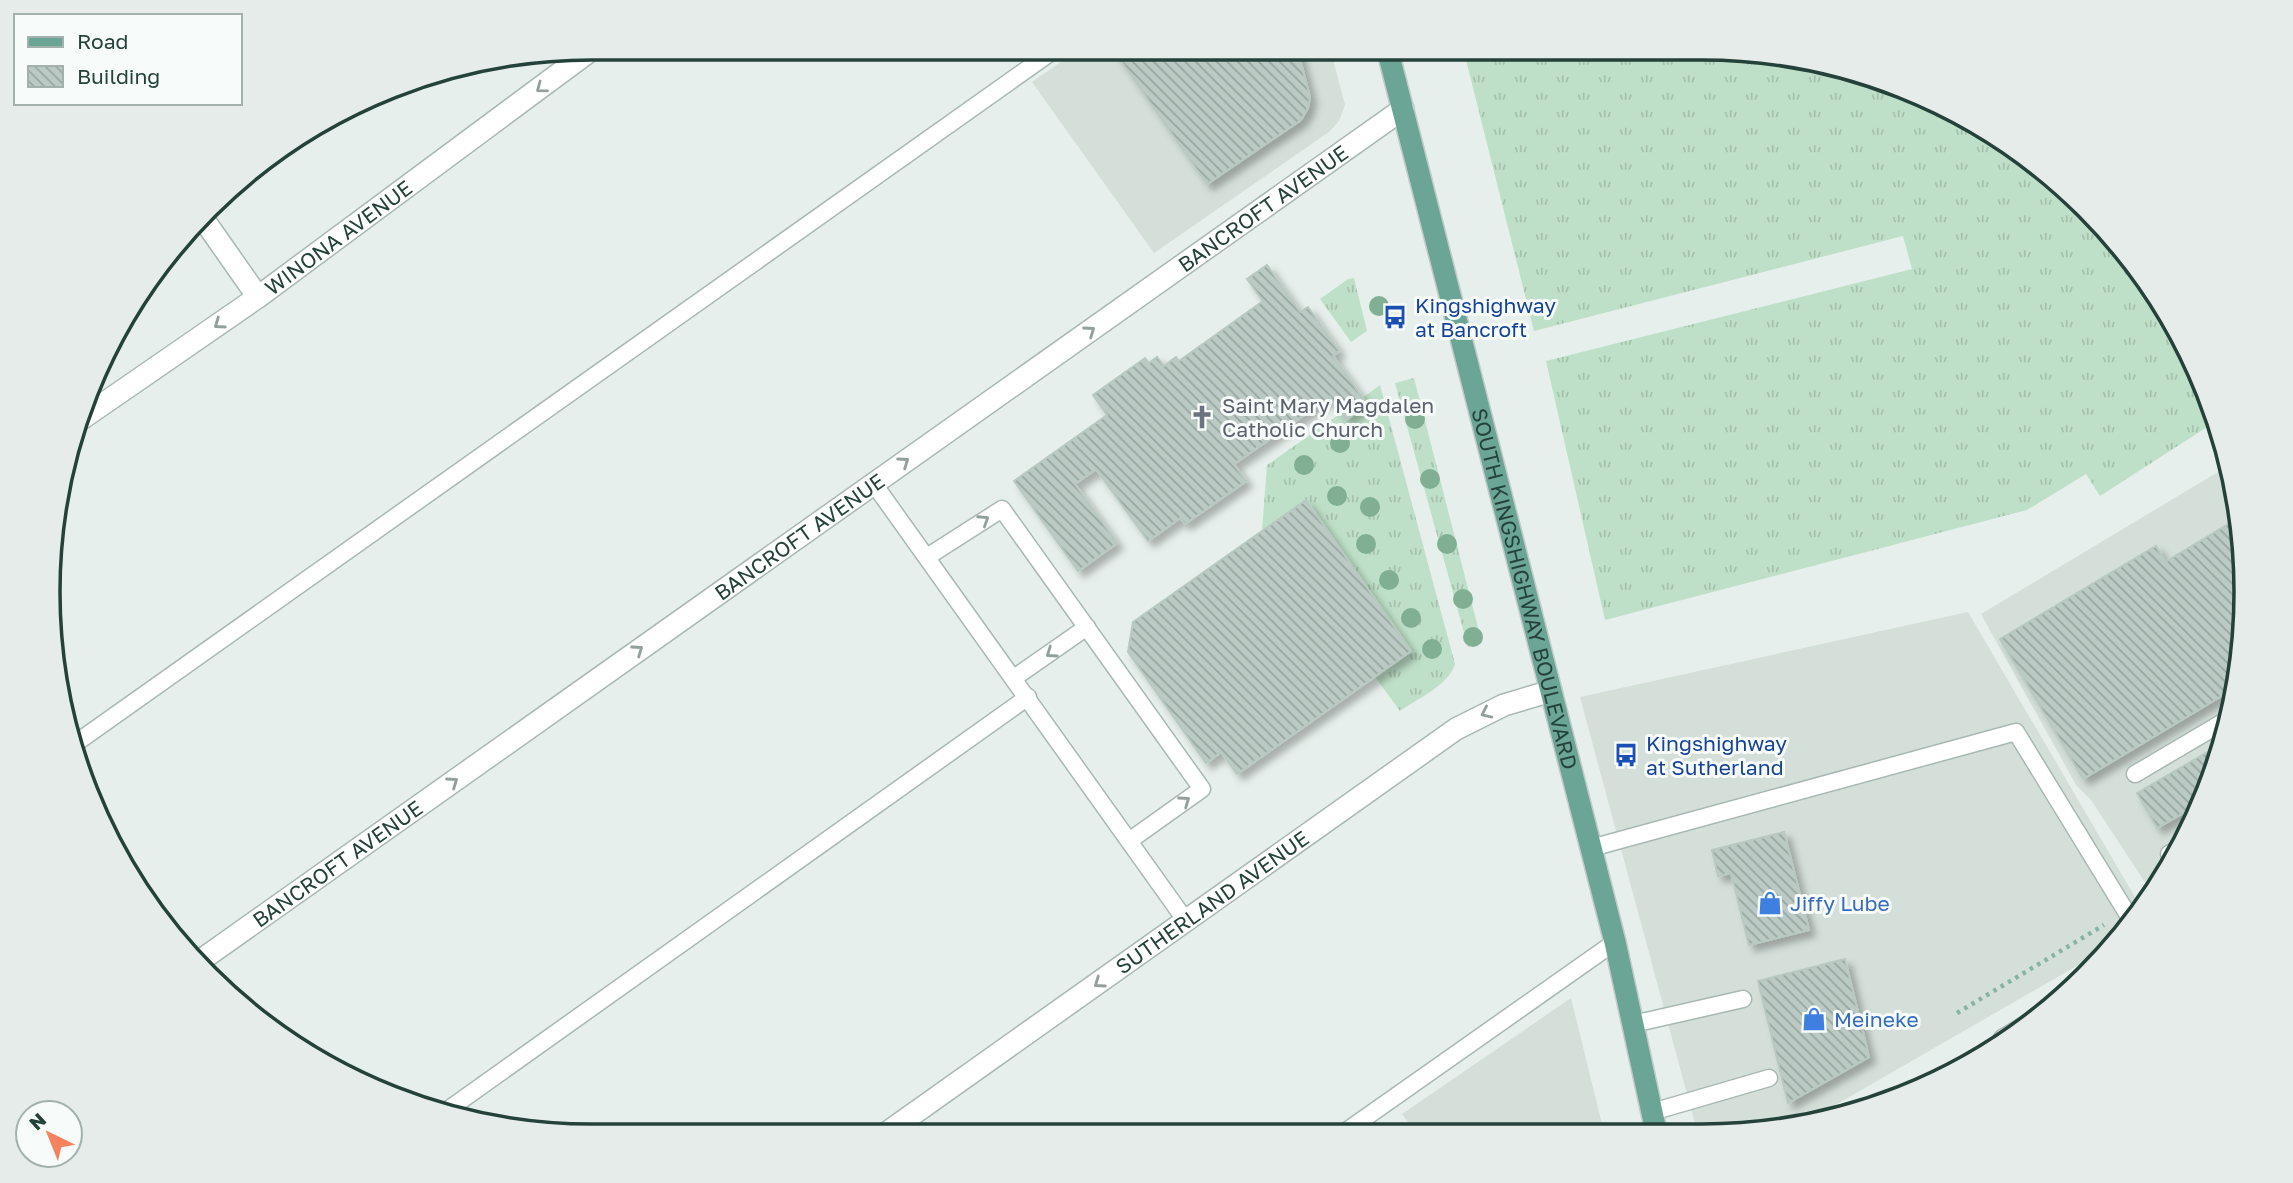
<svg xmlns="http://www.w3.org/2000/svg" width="2293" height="1183" viewBox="0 0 2293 1183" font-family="'Golos Text',sans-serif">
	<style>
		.built { fill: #d4dfda }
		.grass { fill: url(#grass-tufts) }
		.building { fill: url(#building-back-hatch); stroke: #b8c9c2; stroke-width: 2; filter: url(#shadow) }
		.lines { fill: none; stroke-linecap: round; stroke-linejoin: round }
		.lane-casing { stroke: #a8b8b2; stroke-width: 19 }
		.street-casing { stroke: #a8b8b2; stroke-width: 24 }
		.primary-casing { stroke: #c2cac8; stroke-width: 24 }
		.path { stroke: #86b3a5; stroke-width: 4.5; stroke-dasharray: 3.5 5; stroke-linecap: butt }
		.lane { stroke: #fff; stroke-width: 16 }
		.street { stroke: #fff; stroke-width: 21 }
		.primary { stroke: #6aa596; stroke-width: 21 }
		.tree { fill: #80af93 }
		.oneway { stroke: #92a09c }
		.labels { text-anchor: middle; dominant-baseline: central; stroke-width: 6; stroke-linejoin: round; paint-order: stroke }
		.street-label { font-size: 21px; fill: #24423a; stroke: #f7fbf9 }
		.transit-label { font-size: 21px; fill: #164399; stroke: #f7fbf9; text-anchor: start }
		.worship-label { font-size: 21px; fill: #5b616d; stroke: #f7fbf9; text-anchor: start }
		.shop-label { font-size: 21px; fill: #366cbe; stroke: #f7fbf9; text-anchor: start }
		.rim { fill: none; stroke: #24423a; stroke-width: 3.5 }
	</style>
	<defs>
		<pattern id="grass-tufts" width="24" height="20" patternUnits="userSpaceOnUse" patternTransform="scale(1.75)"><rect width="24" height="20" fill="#bfe0c8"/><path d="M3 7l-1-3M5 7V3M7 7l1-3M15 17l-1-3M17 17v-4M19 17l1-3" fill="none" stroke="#a4c1ad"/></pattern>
		<pattern id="building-back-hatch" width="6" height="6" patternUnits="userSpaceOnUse" patternTransform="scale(1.75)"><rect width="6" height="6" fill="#bbcac4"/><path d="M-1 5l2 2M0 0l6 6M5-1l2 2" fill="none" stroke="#98a6a0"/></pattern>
		<filter id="shadow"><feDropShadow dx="6" dy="6" stdDeviation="3.5" flood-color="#0004"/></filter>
	</defs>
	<rect width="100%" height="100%" fill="#e6efeb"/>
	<g class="built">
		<polygon points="1081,48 1330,48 1345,105 1339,121 1329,132 1154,253 1032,82"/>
		<polygon points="2228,466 2241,520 2245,627 2227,732 2190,832 2156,886 2150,890 2091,800 2076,785 1981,614"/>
		<polygon points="1968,612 2142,909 2133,923 2108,948 1804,1123 1773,1131 1697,1131 1580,697"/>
		<polygon points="1571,998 1604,1132 1415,1132 1402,1114"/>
	</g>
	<g class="grass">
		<polygon points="1463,48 1737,48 1842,66 1942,103 2032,159 2110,232 2173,319 2218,420 2100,496 2086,474 2027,510 1605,620 1546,361 1912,269 1903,236 1534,331"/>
		<polygon points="1354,278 1367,331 1351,342 1320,299 1348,279"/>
		<polygon points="1414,378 1482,643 1468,647 1395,383"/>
		<path d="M1380 385 1455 664C1449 685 1417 699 1400 711L1375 677 1411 651 1262 531 1267 465 1341 413 1346 419 1367 404 1362 398Z"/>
	</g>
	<g class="building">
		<polygon points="1112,48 1297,48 1310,97 1308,108 1301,120 1207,184"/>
		<polygon points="1267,265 1300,312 1308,307 1339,351 1333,356 1367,404 1346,420 1330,397 1234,464 1246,481 1185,524 1180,518 1148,541 1096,469 1075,484 1117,543 1078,571 1014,481 1107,415 1093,395 1145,358 1149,363 1157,357 1164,366 1176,357 1179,361 1263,301 1247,279"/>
		<polygon points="1306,500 1411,651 1237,774 1221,752 1206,763 1128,652 1133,622"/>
		<polygon points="2240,517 2245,627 2235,688 2083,779 2000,639 2156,546 2165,562"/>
		<polygon points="2223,743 2201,803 2157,828 2137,793"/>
		<polygon points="1784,832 1809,930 1749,945 1731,873 1718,876 1712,850"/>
		<polygon points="1845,959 1869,1057 1788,1103 1758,981"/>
	</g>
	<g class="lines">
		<g class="lane-casing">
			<g id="lane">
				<polyline points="874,484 1186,921"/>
				<polyline points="927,557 1002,509 1202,789 1129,841"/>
				<polyline points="1014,678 1087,627"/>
				<polyline points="76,743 1057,48"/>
				<polyline points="2135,774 2230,718"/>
				<polyline points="1591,848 2016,732 2133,923"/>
				<polyline points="2169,854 2181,847"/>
				<polyline points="1633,1024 1743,999"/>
				<polyline points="1652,1112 1769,1078"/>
				<polyline points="442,1114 1028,697"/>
				<polyline points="1345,1132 1615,942"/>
			</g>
		</g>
		<g class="street-casing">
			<g id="street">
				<polyline points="204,220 258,297"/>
				<path id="s1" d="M77 422 258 297 595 47"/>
				<path id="s2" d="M197 963 1403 109"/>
				<polyline points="2004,1040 2034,1022"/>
				<path id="s3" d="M885 1134 1456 729 1504 705 1551 691"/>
			</g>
		</g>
		<g class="primary-casing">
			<g id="primary">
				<path id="s4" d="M1387 48 1615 942 1656 1131"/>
			</g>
		</g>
		<polyline class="path" points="1957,1013 2104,925"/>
		<use href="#lane" class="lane"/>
		<use href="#street" class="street"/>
		<use href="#primary" class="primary"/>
	</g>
	<g class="tree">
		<circle cx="1379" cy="306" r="10"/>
		<circle cx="1415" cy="419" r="10"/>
		<circle cx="1340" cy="443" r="10"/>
		<circle cx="1304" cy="465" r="10"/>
		<circle cx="1430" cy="479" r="10"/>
		<circle cx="1337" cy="496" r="10"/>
		<circle cx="1370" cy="507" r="10"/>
		<circle cx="1366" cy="544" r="10"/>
		<circle cx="1447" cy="544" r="10"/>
		<circle cx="1389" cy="580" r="10"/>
		<circle cx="1463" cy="599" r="10"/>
		<circle cx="1411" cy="618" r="10"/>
		<circle cx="1473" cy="637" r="10"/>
		<circle cx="1432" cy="649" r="10"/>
	</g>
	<defs><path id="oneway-chevron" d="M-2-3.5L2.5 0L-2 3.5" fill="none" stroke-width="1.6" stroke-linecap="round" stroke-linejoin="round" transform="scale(1.75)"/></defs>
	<g class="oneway">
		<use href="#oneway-chevron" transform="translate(541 88) rotate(143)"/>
		<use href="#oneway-chevron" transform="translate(219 324) rotate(145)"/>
		<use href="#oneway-chevron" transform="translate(1090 331) rotate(-35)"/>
		<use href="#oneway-chevron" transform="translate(904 462) rotate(-35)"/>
		<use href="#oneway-chevron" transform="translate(984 520) rotate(-33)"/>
		<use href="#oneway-chevron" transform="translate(638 650) rotate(-35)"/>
		<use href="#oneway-chevron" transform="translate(1051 653) rotate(145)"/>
		<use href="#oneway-chevron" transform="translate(1486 713) rotate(155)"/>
		<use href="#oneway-chevron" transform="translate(453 782) rotate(-35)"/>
		<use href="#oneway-chevron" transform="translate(1185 801) rotate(-35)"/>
		<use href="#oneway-chevron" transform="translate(1099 983) rotate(145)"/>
	</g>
	<defs>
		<g id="bus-bare" transform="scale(1.89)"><path d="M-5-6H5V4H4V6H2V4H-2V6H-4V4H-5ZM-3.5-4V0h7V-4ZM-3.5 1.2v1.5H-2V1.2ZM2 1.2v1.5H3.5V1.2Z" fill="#1a4fb4" stroke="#f7fbf9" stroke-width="2.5" paint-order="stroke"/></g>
		<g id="church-bare" transform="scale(1.89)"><path d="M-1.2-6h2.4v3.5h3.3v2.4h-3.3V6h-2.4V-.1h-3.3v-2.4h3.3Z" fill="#6b7280" stroke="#f7fbf9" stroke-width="2.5" paint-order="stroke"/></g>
		<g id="shop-bare" transform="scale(1.89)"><path d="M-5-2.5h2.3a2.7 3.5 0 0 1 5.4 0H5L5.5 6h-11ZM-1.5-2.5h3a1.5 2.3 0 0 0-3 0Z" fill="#3f7fe0" stroke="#f7fbf9" stroke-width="2.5" paint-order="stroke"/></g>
	</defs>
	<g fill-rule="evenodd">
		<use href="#bus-bare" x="1395" y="317"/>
		<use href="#church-bare" x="1202" y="417"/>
		<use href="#bus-bare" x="1626" y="755"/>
		<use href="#shop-bare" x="1770" y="903"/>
		<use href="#shop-bare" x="1814" y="1019"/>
	</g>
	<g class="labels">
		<g class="street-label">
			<text stroke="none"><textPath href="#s2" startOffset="1306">BANCROFT AVENUE</textPath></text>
			<text stroke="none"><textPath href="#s1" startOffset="320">WINONA AVENUE</textPath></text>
			<text stroke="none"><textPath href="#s2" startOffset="738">BANCROFT AVENUE</textPath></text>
			<text stroke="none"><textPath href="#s4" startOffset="558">SOUTH KINGSHIGHWAY BOULEVARD</textPath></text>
			<text stroke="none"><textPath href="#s2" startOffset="172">BANCROFT AVENUE</textPath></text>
			<text stroke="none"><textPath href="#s3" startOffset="401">SUTHERLAND AVENUE</textPath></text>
		</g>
		<g class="transit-label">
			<text x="1415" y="305">Kingshighway<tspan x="1415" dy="24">at Bancroft</tspan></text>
			<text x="1646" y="743">Kingshighway<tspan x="1646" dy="24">at Sutherland</tspan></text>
		</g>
		<g class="worship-label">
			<text x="1222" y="405">Saint Mary Magdalen<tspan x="1222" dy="24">Catholic Church</tspan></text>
		</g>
		<g class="shop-label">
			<text x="1790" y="903">Jiffy Lube</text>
			<text x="1834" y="1019">Meineke</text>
		</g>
	</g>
	<path d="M0 0H2293V1183H0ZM592 60H1702A532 532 0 0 1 2234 592V592A532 532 0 0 1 1702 1124H592A532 532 0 0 1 60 592V592A532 532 0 0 1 592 60Z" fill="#e6ecea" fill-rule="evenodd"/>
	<path class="rim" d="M592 60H1702A532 532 0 0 1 2234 592V592A532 532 0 0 1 1702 1124H592A532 532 0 0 1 60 592V592A532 532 0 0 1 592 60Z"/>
	<rect x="14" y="14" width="228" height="91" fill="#f7fbf9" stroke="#a3b1ad" stroke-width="2"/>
	<rect x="28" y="37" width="35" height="10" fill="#6aa596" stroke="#a3b1ad" stroke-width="2"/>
	<text x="77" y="49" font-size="21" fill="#24423a">Road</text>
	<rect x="28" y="66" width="35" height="21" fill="url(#building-back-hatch)" stroke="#a3b1ad" stroke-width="2"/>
	<text x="77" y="84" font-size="21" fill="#24423a">Building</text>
	<g transform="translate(49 1134) rotate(317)"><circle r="33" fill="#f7fbf9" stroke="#a3b1ad" stroke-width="2"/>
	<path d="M0-5L12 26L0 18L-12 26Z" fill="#f4845f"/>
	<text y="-10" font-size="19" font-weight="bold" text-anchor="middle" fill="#24423a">N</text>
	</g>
</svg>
